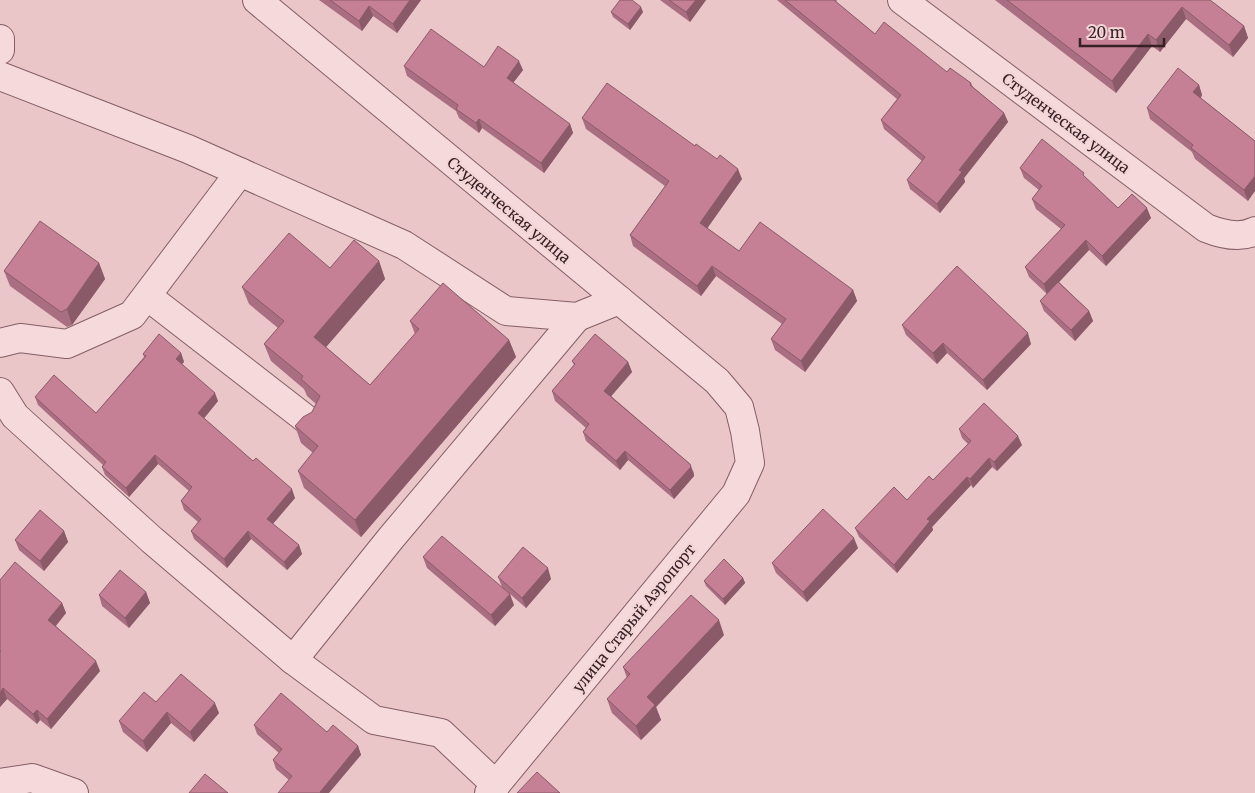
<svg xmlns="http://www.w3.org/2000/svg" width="1255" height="793" viewBox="0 0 1255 793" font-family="Merriweather,serif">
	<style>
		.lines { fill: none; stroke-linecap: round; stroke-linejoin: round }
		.minor-casing { stroke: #845e66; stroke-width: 30 }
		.minor { stroke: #f6d9da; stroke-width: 28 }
		.wall { fill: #a96e81 }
		.shaded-wall { fill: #8a5a69 }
		.building { fill: #c58096; stroke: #8a5a69 }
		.labels { text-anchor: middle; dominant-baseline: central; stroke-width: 4.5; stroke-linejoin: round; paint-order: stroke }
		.street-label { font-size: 15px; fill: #362026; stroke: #f3d5d6 }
	</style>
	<rect width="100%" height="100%" fill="#eac6c8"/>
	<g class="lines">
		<g class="minor-casing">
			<g id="minor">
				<polyline points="257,0 717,381 739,407 745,431 750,463 736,494 489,793"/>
				<path d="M902 0 1206 228C1221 234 1240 239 1255 231"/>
				<polyline points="0,39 0,50"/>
				<polyline points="0,76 188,149 404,245 506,311 577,317 619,300"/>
				<polyline points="147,296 306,419"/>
				<polyline points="0,343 20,338 67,344 132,315 240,172"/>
				<polyline points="0,392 15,416 152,540 293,660 374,720 441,733 496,785"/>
				<polyline points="293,660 391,538 577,317"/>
				<polyline points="0,783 32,778 74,793"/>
			</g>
		</g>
		<use href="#minor" class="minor"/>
	</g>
	<g class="wall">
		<polygon points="319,0 421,0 397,33 373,16 362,31"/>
		<polygon points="660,0 706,0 690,22"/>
		<polygon points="777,0 837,0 836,2 875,34 947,72 971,83 973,87 1004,113 1008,122 964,178 965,182 940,213 910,189 907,180 922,161 884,129 881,120 897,99"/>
		<polygon points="995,0 1210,0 1244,26 1248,38 1233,57 1186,19 1160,52 1152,46 1116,93"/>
		<polygon points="611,12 643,12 630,30 613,17"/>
		<polygon points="404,66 484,67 523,70 513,83 570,124 573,133 544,173 482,128 479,133 459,118 456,111 407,76"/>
		<polygon points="1199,85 1202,95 1201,98 1255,141 1248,201 1195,159 1192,152 1150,119 1147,108"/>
		<polygon points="582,118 695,146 742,179 707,228 739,251 853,290 857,301 805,372 775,350 771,339 782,324 716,276 701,296 633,246 630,235 665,186 586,129"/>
		<polygon points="1020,168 1086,178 1118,208 1151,218 1106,266 1089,250 1059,282 1089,311 1093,321 1075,341 1044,311 1040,301 1047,294 1029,277 1025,267 1061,229 1036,209 1032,199 1039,190 1024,178"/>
		<polygon points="379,261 385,279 326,347 370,385 415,334 410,321 509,340 516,357 361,537 304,488 298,471 313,453 301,443 295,426 312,412 316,404 307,396 304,389 271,361 264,344 278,328 249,304 242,287 330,268"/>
		<polygon points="99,263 105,279 72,325 67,327 10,286 4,271"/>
		<polygon points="902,325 1031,344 987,390 947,353 937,364 906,335"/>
		<polygon points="181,353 184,362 182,364 218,401 204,418 295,498 273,524 299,545 302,554 287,570 251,539 227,568 194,539 191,531 198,522 184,510 181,501 189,491 158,464 129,497 105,475 102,467 103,465 38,405 35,397 96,413 144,357 143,354"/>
		<polygon points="572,361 628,362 632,372 611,396 690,464 694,473 694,476 674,499 628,460 620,470 586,441 583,432 586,428 555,401 552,391 574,365"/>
		<polygon points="959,429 1022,445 997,471 992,467 973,488 971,485 932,527 933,530 897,573 859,537 855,528 907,500 933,480 968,444 962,438"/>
		<polygon points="64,531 68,542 44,571 19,550 15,540"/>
		<polygon points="858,548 807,602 776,573 772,563"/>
		<polygon points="423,557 514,605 495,626 427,568"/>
		<polygon points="498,577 551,579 526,608 502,587"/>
		<polygon points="743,578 745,583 725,605 706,586 704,581"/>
		<polygon points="0,580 62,603 66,613 56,626 100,671 51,729 40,720 37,724 7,699 0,707"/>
		<polygon points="146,592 150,603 129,628 102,606 99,595"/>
		<polygon points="724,635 656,707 661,720 641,740 612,713 607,699 627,678 623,667"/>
		<polygon points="156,702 219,713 194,742 171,723 147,752 123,732 119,721"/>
		<polygon points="254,725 327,732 358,746 361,755 289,780 276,769 273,760 279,753 257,734"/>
	</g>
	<g class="shaded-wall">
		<polygon points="410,0 421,0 397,33 393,24"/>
		<polygon points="696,0 706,0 690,22 686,12"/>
		<polygon points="369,6 373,16 362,31 359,21"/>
		<polygon points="641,7 643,12 630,30 628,24"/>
		<polygon points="1182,7 1186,19 1160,52 1156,40"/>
		<polygon points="1244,26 1248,38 1233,57 1229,45"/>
		<polygon points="1148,34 1152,46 1116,93 1112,81"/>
		<polygon points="519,61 523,70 510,87 507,78"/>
		<polygon points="1199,85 1202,95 1197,102 1193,92"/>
		<polygon points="1004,113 1008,122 964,178 965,182 940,213 937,204 959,170"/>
		<polygon points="479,119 482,128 479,133 476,123"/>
		<polygon points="570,124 573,133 544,173 541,163"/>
		<polygon points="738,169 742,179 704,233 700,223"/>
		<polygon points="1255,176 1255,191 1248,201 1244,190"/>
		<polygon points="1147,208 1151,218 1106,266 1102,256"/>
		<polygon points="1086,240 1089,250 1047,295 1044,284"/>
		<polygon points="379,261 385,279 320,354 314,337"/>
		<polygon points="99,263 105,279 72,325 67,309"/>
		<polygon points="712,266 716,276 701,296 697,286"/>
		<polygon points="853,290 857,301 805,372 801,361"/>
		<polygon points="1089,311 1093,321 1075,341 1071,330"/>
		<polygon points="1028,333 1031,344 987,390 983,380"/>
		<polygon points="509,340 516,357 361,537 355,520"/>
		<polygon points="943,343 947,353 937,364 933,353"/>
		<polygon points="181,353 184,362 179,367 176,359"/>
		<polygon points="628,362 632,372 608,400 604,391"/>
		<polygon points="215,393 218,401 201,422 198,413"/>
		<polygon points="1018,436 1022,445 997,471 994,462"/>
		<polygon points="625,451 628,460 620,470 616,461"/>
		<polygon points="155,455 158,464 129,497 126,488"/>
		<polygon points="989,458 992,467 973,488 970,479"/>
		<polygon points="690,464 694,476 674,499 670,490"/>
		<polygon points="967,477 971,485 932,527 933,530 897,573 894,565 927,519"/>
		<polygon points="292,489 295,498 270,527 267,519"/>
		<polygon points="64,531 68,542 44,571 40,561"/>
		<polygon points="248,531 251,539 227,568 224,559"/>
		<polygon points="854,538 858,548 807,602 803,592"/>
		<polygon points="299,545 302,554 287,570 284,562"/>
		<polygon points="548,568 551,579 526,608 522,598"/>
		<polygon points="743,578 745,583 725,605 723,599"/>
		<polygon points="146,592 150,603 129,628 125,618"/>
		<polygon points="510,594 514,605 495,626 491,615"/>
		<polygon points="62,603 66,613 52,630 48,620"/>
		<polygon points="719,620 724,635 656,707 661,720 641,740 636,726 647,697"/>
		<polygon points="96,661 100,671 51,729 47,719"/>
		<polygon points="3,688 7,699 0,707 0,693"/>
		<polygon points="215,703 219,713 194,742 190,732"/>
		<polygon points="37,710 40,720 37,724 33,714"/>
		<polygon points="167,712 171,723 147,752 143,741"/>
		<polygon points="358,746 361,755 329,793 320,793 320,792"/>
	</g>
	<g class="building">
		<polygon points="330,0 410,0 393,24 369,6 359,21"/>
		<polygon points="620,0 632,0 641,7 628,24 611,12"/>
		<polygon points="669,0 696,0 686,12"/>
		<polygon points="785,0 834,0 875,34 884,22 947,72 950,68 971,83 970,85 1004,113 959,170 962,172 937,204 907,180 925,157 881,120 901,95"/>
		<polygon points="1007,0 1210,0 1244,26 1229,45 1182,7 1156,40 1148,34 1112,81"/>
		<polygon points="431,29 484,67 498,46 519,61 507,78 570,124 541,163 479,119 476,123 456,109 458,105 404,66"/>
		<polygon points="1178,68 1199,85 1193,92 1255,141 1255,176 1244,190 1191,148 1193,145 1147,108"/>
		<polygon points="607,83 695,146 696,144 717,159 720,155 738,169 700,223 739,251 760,222 853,290 801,361 771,339 786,319 712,266 697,286 630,235 669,181 582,118"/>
		<polygon points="1042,139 1084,173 1083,175 1118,208 1132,194 1147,208 1102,256 1086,240 1044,284 1025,267 1065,225 1032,199 1042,186 1020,168"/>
		<polygon points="40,221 99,263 67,309 61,312 4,271"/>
		<polygon points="289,233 330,268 354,240 379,261 314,337 370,385 419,329 410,321 443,283 509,340 355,520 298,471 318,446 295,426 303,417 312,412 320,396 301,379 303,376 264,344 284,321 242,287"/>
		<polygon points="957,266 1028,333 983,380 943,343 933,353 902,325"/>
		<polygon points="1058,282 1089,311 1071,330 1040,301"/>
		<polygon points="159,334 181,353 176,359 215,393 198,413 253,461 256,458 292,489 267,519 299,545 284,562 248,531 224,559 191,531 201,519 181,501 192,487 155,455 126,488 102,467 106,462 35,397 54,375 96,413 146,356 143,354"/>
		<polygon points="595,334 628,362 604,391 690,464 691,467 670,490 625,451 616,461 583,432 589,424 552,391 575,364 572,361"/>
		<polygon points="984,403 1018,436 994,462 989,458 970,479 967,477 927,519 930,521 894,565 855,528 894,487 907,500 929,476 933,480 971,441 959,429"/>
		<polygon points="823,509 854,538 803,592 772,563"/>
		<polygon points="40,510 64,531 40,561 15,540"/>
		<polygon points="442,536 510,594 491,615 423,557"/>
		<polygon points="523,547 548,568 522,598 498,577"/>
		<polygon points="724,559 743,578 723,599 704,581"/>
		<polygon points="15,562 62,603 48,620 96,661 47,719 37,710 33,714 3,688 0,693 0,652 1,651 0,651 0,580"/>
		<polygon points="120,570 146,592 125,618 99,595"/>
		<polygon points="691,595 719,620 647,697 655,705 636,726 607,699 630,674 623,667"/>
		<polygon points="181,674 215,703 190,732 167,712 143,741 119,721 144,692 156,702"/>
		<polygon points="281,693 327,732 333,725 358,746 320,792 321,793 278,793 292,776 273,760 282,749 254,725"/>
		<polygon points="537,772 560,793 517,793"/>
		<polygon points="205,774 228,793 189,793"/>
	</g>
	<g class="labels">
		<g class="street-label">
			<text transform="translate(1066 123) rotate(37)">Студенческая улица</text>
			<text transform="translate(509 210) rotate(40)">Студенческая улица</text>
			<text transform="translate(634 618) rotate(-51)">улица Старый Аэропорт</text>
		</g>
	</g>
	<path d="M1080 38v8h84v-8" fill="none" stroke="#362026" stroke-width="2.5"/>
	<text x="1088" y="38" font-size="15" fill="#362026" stroke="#f3d5d6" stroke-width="4" paint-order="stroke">20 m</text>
</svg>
